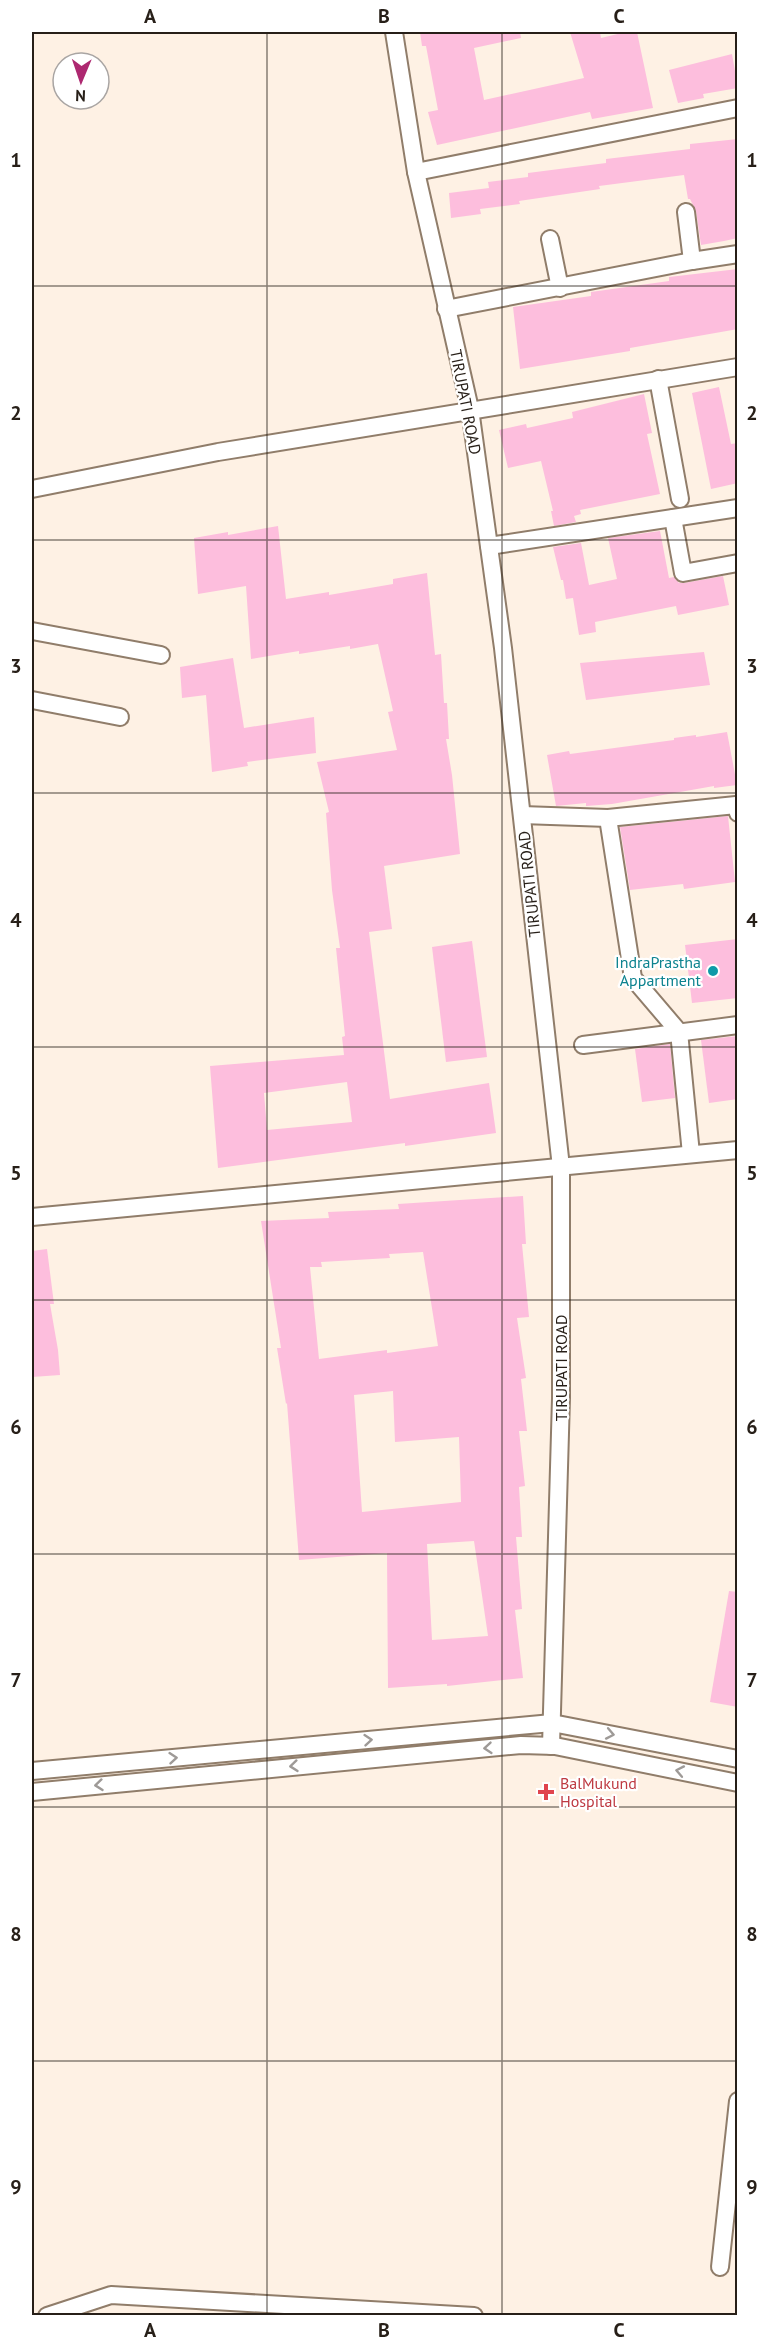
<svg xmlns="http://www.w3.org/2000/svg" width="769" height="2347" viewBox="0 0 769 2347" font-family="'PT Sans',sans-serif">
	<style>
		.building { fill: #fdbedd; fill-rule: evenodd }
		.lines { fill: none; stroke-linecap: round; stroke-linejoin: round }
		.minor-casing { stroke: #907d6a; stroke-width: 20 }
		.minor { stroke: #fff; stroke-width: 16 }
		.oneway { stroke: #9e9a97 }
		.grid { fill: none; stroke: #271f18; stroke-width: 1.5; stroke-opacity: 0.55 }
		.culture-dot { fill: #0f9aa8; stroke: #fff; stroke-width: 2 }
		.health-dot { fill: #e0444e; stroke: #fff; stroke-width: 2 }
		.labels { text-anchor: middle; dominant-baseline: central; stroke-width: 4.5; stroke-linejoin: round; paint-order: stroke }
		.street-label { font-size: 16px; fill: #271f18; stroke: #fff }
		.culture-label { font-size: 16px; fill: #0d838f; stroke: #fff; text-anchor: end }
		.health-label { font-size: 16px; fill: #be3a42; stroke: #fff; text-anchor: start }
		.neatline { fill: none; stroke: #271f18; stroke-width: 2 }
		.grid-label { font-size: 20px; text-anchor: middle; font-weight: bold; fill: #271f18 }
	</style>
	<rect width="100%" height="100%" fill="#fef1e4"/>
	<g class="building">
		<polygon points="420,32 520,32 521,38 474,48 484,100 584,78 570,32 600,32 601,38 626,32 637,32 653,108 592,119 590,112 437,145 428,112 438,110 426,46 422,46"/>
		<polygon points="732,54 738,88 703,94 704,98 678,103 669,70"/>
		<polygon points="738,139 738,238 724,241 701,245 696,211 690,199 688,199 684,175 599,186 600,189 519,201 520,204 480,209 481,214 451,218 449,193 489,188 488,182 528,177 528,173 606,163 606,159 690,149 690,144"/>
		<polygon points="738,269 738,329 630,348 630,351 520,369 513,307 591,296 591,292 669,281 669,277"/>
		<polygon points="719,387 731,444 738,443 738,483 711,489 692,393"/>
		<polygon points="644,394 652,433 647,434 660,494 580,510 581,514 574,516 576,522 554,526 551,511 553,511 541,461 508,468 499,430 526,424 527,428 573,418 572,412"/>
		<path d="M278 526 286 599 329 592V595L393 584V579L427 573 435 655 441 654 444 703H447L449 739H446L452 775 460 854 384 866 392 929 369 932 390 1099 489 1083 496 1133 405 1146V1143L218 1168 210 1066 344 1055 342 1037 345 1036 336 948H340L332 890 326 813 329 812 317 762 397 750 388 712 393 711 378 644 350 649V646L299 654V651L251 659 246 586 198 594 194 538 228 532V535ZM347 1082 352 1122 267 1130 264 1093Z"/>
		<polygon points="660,531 669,578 674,577 679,583 684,583 723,576 729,605 678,615 676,606 595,622 596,632 579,635 573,598 566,599 563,580 561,580 553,547 581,543 589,585 617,579 608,538"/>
		<polygon points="704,652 710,685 586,700 580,663"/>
		<polygon points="233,658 244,728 314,717 316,753 247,762 248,766 212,772 206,695 182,698 180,667"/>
		<polygon points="727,732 737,785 714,788 714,786 612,804 586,806 586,803 556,806 547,755 569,751 570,754 674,740 674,738 696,735 696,737"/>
		<polygon points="728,816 735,882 684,889 683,884 630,890 620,827"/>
		<polygon points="738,939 738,998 692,1003 685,945"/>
		<polygon points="472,941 487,1057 446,1062 432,947"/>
		<polygon points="738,1036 738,1099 709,1103 701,1040"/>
		<polygon points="670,1044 675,1098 642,1102 635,1049"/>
		<path d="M523 1196 526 1244H522L529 1317 517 1318 526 1378 521 1379 527 1431H519L525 1486 519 1487 522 1537H516L522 1609 515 1610 523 1678 447 1686V1684L388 1688 387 1553 299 1560 287 1403 286 1404 277 1348H281L261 1221 329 1218 328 1212 399 1209 398 1204ZM423 1252 438 1346 387 1353V1350L319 1359 310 1267H322L321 1262 390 1258 389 1254ZM393 1391 395 1442 459 1437 461 1502 362 1512 354 1395ZM474 1541 488 1636 432 1640 427 1544Z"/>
		<polygon points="47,1249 54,1304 50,1304 58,1350 60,1375 32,1377 32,1251"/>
		<polygon points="729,1591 738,1592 738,1707 710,1702"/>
	</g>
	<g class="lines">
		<g class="minor-casing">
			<g id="minor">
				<polyline points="394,32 416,172 470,409 503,648 561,1167 561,1398 551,1746"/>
				<polyline points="416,172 738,108"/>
				<polyline points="686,212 692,261"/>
				<polyline points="550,239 560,288"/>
				<polyline points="446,309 692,261 738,254"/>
				<polyline points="658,379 680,499"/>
				<polyline points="32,489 218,452 738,367"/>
				<polyline points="673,518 683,573 738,563"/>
				<polyline points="489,546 738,508"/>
				<polyline points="32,631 161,655"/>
				<polyline points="32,700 120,717"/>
				<polyline points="522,815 608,818"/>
				<polyline points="583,1045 738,1025"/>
				<polyline points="691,1154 679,1032 633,978 608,818 736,805 738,813"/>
				<polyline points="32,1217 738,1150"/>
				<polyline points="32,1771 552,1723 738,1759"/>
				<polyline points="32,1792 521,1745 555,1746 738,1783"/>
				<polyline points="720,2267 738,2101"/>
				<polyline points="47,2316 111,2295 474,2316"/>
			</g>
		</g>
		<use href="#minor" class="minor"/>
	</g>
	<defs><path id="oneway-chevron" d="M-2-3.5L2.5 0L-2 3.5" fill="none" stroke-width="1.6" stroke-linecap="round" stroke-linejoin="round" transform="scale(1.5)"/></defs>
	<g class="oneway">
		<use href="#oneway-chevron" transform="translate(610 1734) rotate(11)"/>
		<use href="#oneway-chevron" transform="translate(368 1740) rotate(-5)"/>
		<use href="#oneway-chevron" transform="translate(488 1748) rotate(175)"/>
		<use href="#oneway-chevron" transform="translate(173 1758) rotate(-5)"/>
		<use href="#oneway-chevron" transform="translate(294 1766) rotate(174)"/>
		<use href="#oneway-chevron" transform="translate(680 1771) rotate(-169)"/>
		<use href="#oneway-chevron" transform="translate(99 1785) rotate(174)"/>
	</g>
	<path class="grid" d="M267 32V2316M502 32V2316M32 286H738M32 540H738M32 793H738M32 1047H738M32 1300H738M32 1554H738M32 1807H738M32 2061H738"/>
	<circle class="culture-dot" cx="713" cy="971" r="6"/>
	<path class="health-dot" d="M543 1783h6v6h6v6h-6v6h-6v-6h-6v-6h6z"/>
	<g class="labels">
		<g class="street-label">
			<text transform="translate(466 402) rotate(79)">TIRUPATI ROAD</text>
			<text transform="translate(529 884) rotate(-96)">TIRUPATI ROAD</text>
			<text transform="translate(561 1368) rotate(-90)">TIRUPATI ROAD</text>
		</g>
		<g class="culture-label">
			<text x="701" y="962">IndraPrastha<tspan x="701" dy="18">Appartment</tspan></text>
		</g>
		<g class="health-label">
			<text x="560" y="1783">BalMukund<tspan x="560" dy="18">Hospital</tspan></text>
		</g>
	</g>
	<rect width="769" height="2347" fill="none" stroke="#ffffff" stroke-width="66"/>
	<g transform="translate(81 81) rotate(182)"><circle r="28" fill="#ffffff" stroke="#a9a5a3" stroke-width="1.5"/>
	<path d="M0-4.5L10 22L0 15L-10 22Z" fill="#ad2870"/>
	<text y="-9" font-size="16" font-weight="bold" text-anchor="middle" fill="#271f18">N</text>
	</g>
	<rect x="33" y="33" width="703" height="2281" class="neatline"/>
	<g class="grid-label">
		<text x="150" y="23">A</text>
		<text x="384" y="23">B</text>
		<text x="619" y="23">C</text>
		<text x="16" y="167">1</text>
		<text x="752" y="167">1</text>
		<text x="16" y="420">2</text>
		<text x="752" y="420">2</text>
		<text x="16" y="673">3</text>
		<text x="752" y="673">3</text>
		<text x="16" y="927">4</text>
		<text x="752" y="927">4</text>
		<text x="16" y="1180">5</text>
		<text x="752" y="1180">5</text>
		<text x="16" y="1434">6</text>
		<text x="752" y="1434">6</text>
		<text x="16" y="1687">7</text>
		<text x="752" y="1687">7</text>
		<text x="16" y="1941">8</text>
		<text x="752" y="1941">8</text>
		<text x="16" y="2194">9</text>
		<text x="752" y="2194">9</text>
		<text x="150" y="2337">A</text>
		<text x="384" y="2337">B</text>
		<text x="619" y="2337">C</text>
	</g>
</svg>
